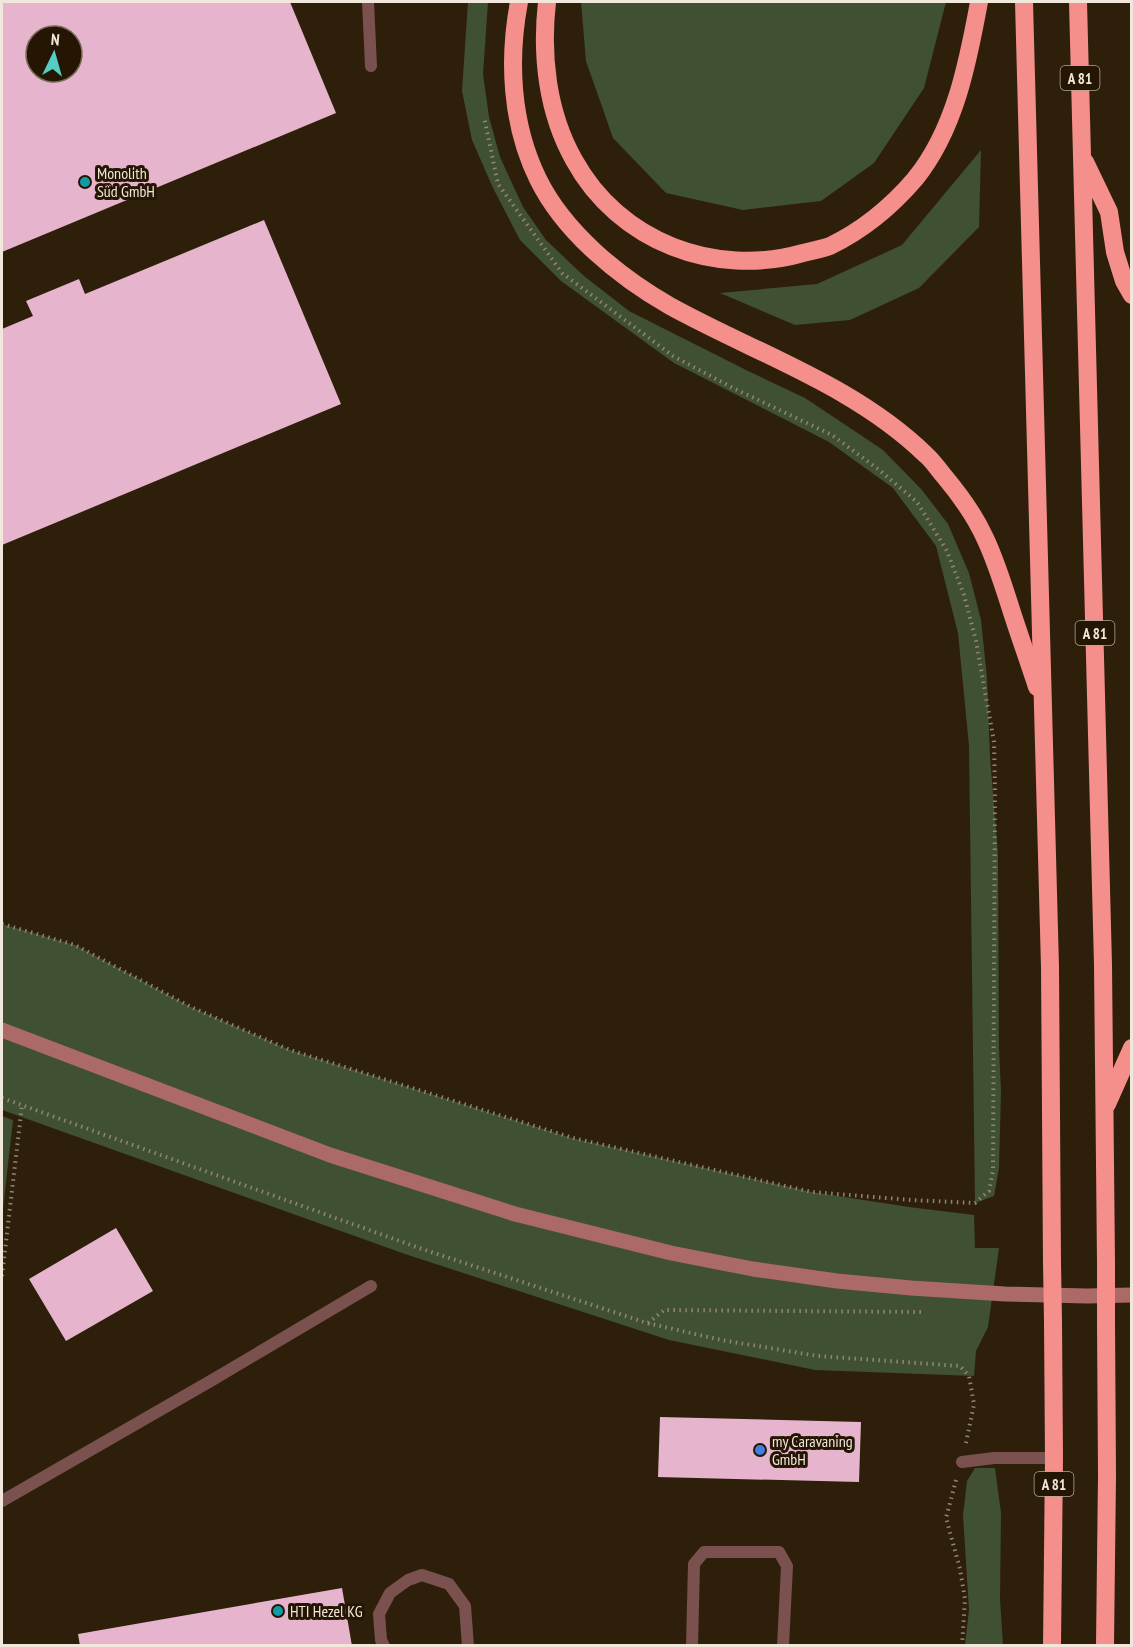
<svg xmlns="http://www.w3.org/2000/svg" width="1133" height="1647" viewBox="0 0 1133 1647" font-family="'PT Sans Narrow',sans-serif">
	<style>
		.green { fill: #405032 }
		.building { fill: #e6b5cd; fill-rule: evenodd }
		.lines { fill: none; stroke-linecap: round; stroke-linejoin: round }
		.path { stroke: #928575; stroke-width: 4; stroke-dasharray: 1.5 4.5; stroke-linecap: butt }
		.lane { stroke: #7a514f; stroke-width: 12 }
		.secondary { stroke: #ab6a67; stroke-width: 15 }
		.highway { stroke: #f48f8b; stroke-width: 18 }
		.highway-bridge { stroke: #f48f8b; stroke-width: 18 }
		.culture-dot { fill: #0f9aa8; stroke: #241603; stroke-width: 2 }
		.shop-dot { fill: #3f7fe0; stroke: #241603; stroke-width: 2 }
		.labels { text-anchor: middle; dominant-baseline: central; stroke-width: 6; stroke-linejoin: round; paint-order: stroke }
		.shield { fill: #241603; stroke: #b4a89a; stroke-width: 1.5 }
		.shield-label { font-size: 15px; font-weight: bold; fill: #f1e7db }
		.poi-label { font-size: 16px; fill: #f1e7db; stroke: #241603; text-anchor: start }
	</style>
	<rect width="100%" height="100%" fill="#2e1f0b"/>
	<g class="green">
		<polygon points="468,2 488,2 483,74 489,117 500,157 523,207 546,240 584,276 629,311 748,371 805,398 883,450 922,490 948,524 969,573 981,620 987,678 990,757 998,854 999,1048 1001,1091 999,1168 994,1196 975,1203 969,746 958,633 936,546 893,488 829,442 674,363 561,281 520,240 493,188 472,140 462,91"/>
		<polygon points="581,2 946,2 924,88 874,163 821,201 743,210 666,193 613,138 586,61"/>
		<polygon points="981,150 979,227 919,288 850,320 795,325 720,293 817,284 902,245"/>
		<polygon points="2,924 75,945 191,1007 290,1050 572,1138 812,1192 909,1207 974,1215 975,1248 999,1248 988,1327 976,1351 974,1376 815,1370 669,1340 405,1254 2,1110"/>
		<polygon points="2,1116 13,1120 2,1218"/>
		<polygon points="975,1468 995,1468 1001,1513 1000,1599 1003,1645 965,1645 969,1610 963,1515 967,1481"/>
	</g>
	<g class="building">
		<path d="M2 2H290L336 113 2 252ZM36 36H72V72H36Z"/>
		<polygon points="264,220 341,404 2,545 2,329 33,316 26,301 79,279 85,294"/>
		<polygon points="116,1228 153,1291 66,1341 29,1279"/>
		<polygon points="660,1417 861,1422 859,1482 658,1477"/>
		<polygon points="342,1588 352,1646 80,1646 78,1634"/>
	</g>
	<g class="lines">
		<g class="path">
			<polyline points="2,924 75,945 191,1007 290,1050 573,1138 812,1192 911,1200 975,1203 989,1191 993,1171 995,791 994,742 976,641 964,595 947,551 917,502 878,469 832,435 733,388 673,356 562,273 498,184 484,117"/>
			<polyline points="2,1098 419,1248 647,1323 721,1340 818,1356 960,1366 969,1376 974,1404 966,1443"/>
			<polyline points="2,1276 22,1105"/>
			<polyline points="648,1323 664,1310 921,1312"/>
			<polyline points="956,1480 946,1518 960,1569 965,1599 962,1646"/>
		</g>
		<g class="lane">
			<polyline points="368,2 371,66"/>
			<polyline points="962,1462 994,1458 1054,1458"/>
			<polyline points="2,1501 214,1379 371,1286"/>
			<polyline points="384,1646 381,1640 379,1614 390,1593 408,1580 422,1575 449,1584 465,1606 468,1646"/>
			<polyline points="692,1646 694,1564 704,1552 779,1552 787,1566 783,1646"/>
		</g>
		<polyline class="secondary" points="2,1030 330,1155 515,1214 671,1253 753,1269 837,1281 911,1288 1005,1294 1087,1296 1132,1295"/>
		<g class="highway">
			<path d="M519 2C508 60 511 124 538 179 564 232 619 277 670 306 757 354 854 385 926 455 933 461 938 469 944 476 960 495 975 516 985 538 995 559 1002 581 1009 603 1018 632 1028 659 1037 687"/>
			<path d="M547 2C541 55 547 112 574 160 619 242 715 278 803 253 812 251 821 249 830 246 863 230 891 207 915 179 955 130 968 62 979 2"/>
			<polyline points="1024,2 1050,967 1052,1262"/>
			<polyline points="1078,2 1103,965 1106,1263"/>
			<polyline points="1085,162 1109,212 1115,252 1124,281 1132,295"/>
			<polyline points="1107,1104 1132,1048"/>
			<polyline points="1052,1646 1054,1458 1053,1322"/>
			<polyline points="1105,1646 1107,1475 1106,1322"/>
		</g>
		<g class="highway-bridge">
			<polyline points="1052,1262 1053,1322"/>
			<polyline points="1106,1263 1106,1322"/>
		</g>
	</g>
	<g class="culture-dot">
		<circle cx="85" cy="182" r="6"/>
		<circle cx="278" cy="1611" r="6"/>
	</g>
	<circle class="shop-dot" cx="760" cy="1450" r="6"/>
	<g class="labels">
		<g class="shield">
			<rect x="1060.5" y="66" width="39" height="24" rx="4.5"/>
			<rect x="1075.5" y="621" width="39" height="24" rx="4.5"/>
			<rect x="1034.5" y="1472" width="39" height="24" rx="4.5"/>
		</g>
		<g class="shield-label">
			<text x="1080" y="78">A 81</text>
			<text x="1095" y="633">A 81</text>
			<text x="1054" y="1484">A 81</text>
		</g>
		<g class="poi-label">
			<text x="97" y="173">Monolith<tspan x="97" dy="18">Süd GmbH</tspan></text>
			<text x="772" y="1441">my Caravaning<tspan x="772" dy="18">GmbH</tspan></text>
			<text x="290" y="1611">HTI Hezel KG</text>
		</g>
	</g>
	<rect width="1133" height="1647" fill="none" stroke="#f1e7db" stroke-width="6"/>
	<g transform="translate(54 54) rotate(5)"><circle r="28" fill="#241603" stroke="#766a59" stroke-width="1.5"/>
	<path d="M0-4.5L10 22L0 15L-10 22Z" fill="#54cdc7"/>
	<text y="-9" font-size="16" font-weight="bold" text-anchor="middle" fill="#f1e7db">N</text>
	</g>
</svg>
